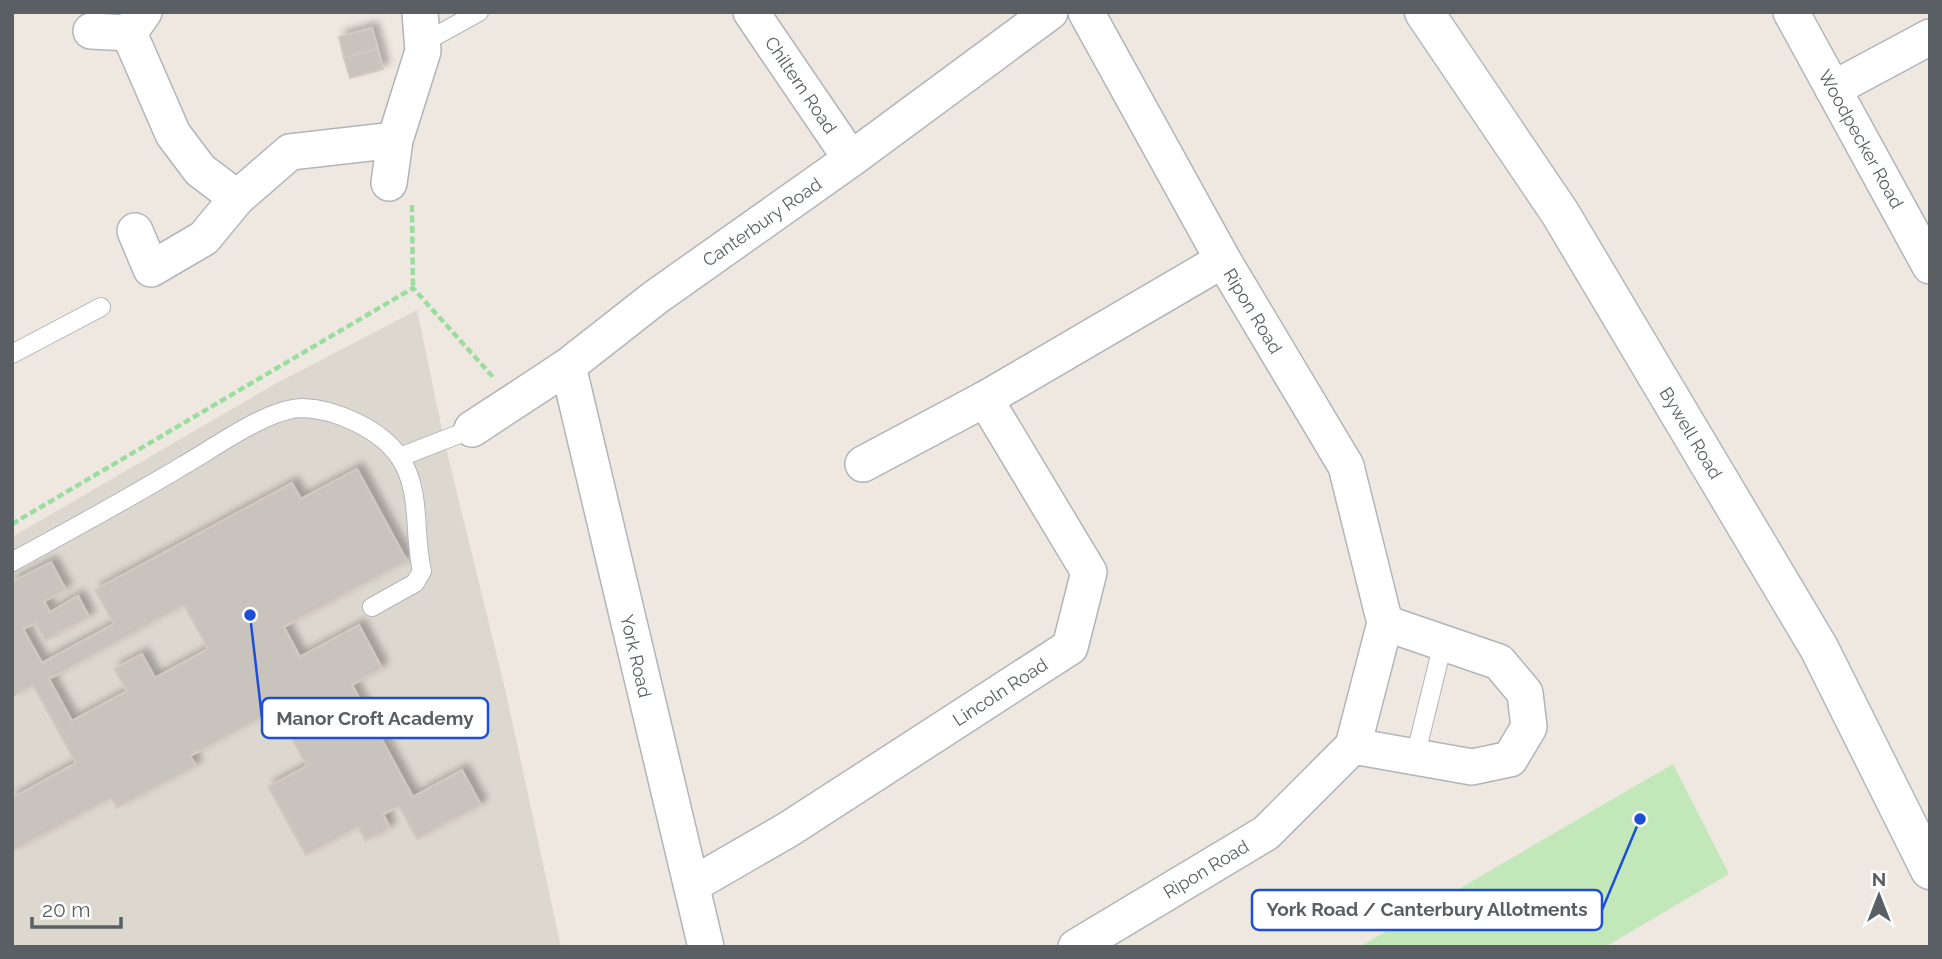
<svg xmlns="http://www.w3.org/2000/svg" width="1942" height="959" viewBox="0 0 1942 959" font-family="Raleway,sans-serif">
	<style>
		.education { fill: #ddd8cf }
		.garden { fill: #c2e8b9 }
		.building { fill: #c9c3bd; stroke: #d3c9be; stroke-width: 2; fill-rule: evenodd; filter: url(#shadow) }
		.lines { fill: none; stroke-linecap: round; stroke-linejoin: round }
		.lane-casing { stroke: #b1b5b9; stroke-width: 20 }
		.street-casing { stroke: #b1b5b9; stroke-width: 38 }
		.secondary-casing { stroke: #b2b8bd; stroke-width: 41 }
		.path { stroke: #9bdca0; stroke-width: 4.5; stroke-dasharray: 7 3.5; stroke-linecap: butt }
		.lane { stroke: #fff; stroke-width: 18 }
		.street { stroke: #fff; stroke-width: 35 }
		.secondary { stroke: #fff; stroke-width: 38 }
		.labels { text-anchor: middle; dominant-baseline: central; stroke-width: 6; stroke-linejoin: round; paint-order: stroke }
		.street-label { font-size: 18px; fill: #595f63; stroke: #fff }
		.leader { fill: none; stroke: #1d4ed8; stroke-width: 2.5 }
		.callout-dot { fill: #1d4ed8; stroke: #fff; stroke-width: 2.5 }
		.callout { fill: #fff; stroke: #1d4ed8; stroke-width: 2.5 }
		.callout-label { font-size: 19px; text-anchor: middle; font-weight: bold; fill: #595f63 }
	</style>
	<defs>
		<filter id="shadow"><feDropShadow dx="6" dy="-6" stdDeviation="3.5" flood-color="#0004"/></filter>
	</defs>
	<rect width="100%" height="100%" fill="#eee8e0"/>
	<polygon class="education" points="417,310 445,444 506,693 561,947 12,947 12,537 275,384"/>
	<polygon class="garden" points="1673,764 1729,874 1605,947 1359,947"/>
	<g class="building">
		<polygon points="372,28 378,49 344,58 339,37"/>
		<polygon points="378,49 383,69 350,78 344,58"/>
		<path d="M357 469 407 561 284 627 300 657 359 625 382 668 352 685 413 797 462 770 481 805 417 839 399 806 383 814 390 828 366 841 358 827 306 855 268 787 307 766 276 710 190 756 196 766 117 808 111 798 12 851V798L76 763 33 685 12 697V582L51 562 66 590 44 601 50 612 78 596 89 617 45 641 36 623 23 629 42 663 114 624 95 590 292 483 301 499ZM184 605 208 649 155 678 142 654 114 669 127 691 72 721 49 679Z"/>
	</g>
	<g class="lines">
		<g class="lane-casing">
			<g id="lane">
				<polyline points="423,43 479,12"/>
				<polyline points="12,354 101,307"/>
				<polyline points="400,457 472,429"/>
				<path d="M12 562C70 530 128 499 184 465 214 448 268 408 303 408 336 409 382 430 400 458 422 491 413 534 422 571L415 583 372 607"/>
				<polyline points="1415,757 1443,643"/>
			</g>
		</g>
		<g class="street-casing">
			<g id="street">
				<polyline points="144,12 129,33 173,134 200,170 237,198 290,152 395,140"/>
				<polyline points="751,12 851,159"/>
				<polyline points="1791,12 1930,266"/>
				<polyline points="91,31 129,33"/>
				<polyline points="1833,89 1930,37"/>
				<polyline points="389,183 395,140 423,51 420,12"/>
				<polyline points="135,231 151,269 204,238 237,198"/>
				<polyline points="568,366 706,947"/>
				<polyline points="472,429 568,366 656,297 851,159 1050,12"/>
				<polyline points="863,464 985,399 1223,260"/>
				<polyline points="1353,746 1472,767 1510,759 1529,727 1525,693 1499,662 1385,623"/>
				<polyline points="692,885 789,829 1070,647 1089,572 985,399"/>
				<polyline points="1076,947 1266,833 1353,746 1385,623 1346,466 1223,260 1086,12"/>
			</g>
		</g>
		<g class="secondary-casing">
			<polyline id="secondary" points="1424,12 1560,213 1819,648 1930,870"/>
		</g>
		<g class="path">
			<polyline points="412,205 413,288"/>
			<polyline points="12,524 413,288 493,377"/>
		</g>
		<use href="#lane" class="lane"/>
		<use href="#street" class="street"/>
		<use href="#secondary" class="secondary"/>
	</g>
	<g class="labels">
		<g class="street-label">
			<text transform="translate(801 85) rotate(56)">Chiltern Road</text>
			<text transform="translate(1861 139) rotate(61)">Woodpecker Road</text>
			<text transform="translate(762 222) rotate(-35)">Canterbury Road</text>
			<text transform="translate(1253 311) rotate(59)">Ripon Road</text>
			<text transform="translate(1691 433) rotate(59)">Bywell Road</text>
			<text transform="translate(636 656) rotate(77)">York Road</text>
			<text transform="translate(1000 692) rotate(-33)">Lincoln Road</text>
			<text transform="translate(1206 869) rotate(-31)">Ripon Road</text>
		</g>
	</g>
	<path class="leader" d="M250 615L262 718M1640 819L1602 910"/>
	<g class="callout-dot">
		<circle cx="250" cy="615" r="7"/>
		<circle cx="1640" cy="819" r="7"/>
	</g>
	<g class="callout">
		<rect x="262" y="698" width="226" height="40" rx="7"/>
		<rect x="1252" y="890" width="350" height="40" rx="7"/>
	</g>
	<g class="callout-label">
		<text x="375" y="725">Manor Croft Academy</text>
		<text x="1427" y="916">York Road / Canterbury Allotments</text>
	</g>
	<rect width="1942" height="959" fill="none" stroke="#595f63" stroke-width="28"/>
	<g transform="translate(1879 896)" stroke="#ffffff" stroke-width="5" paint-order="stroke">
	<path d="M0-5L12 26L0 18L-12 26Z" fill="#595f63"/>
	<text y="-10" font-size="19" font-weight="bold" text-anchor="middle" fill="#595f63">N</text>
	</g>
	<path d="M32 917v10h89v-10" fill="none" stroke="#595f63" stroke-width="3.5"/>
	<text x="42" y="917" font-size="21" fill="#595f63" stroke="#ffffff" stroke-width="5" paint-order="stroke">20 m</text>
</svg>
